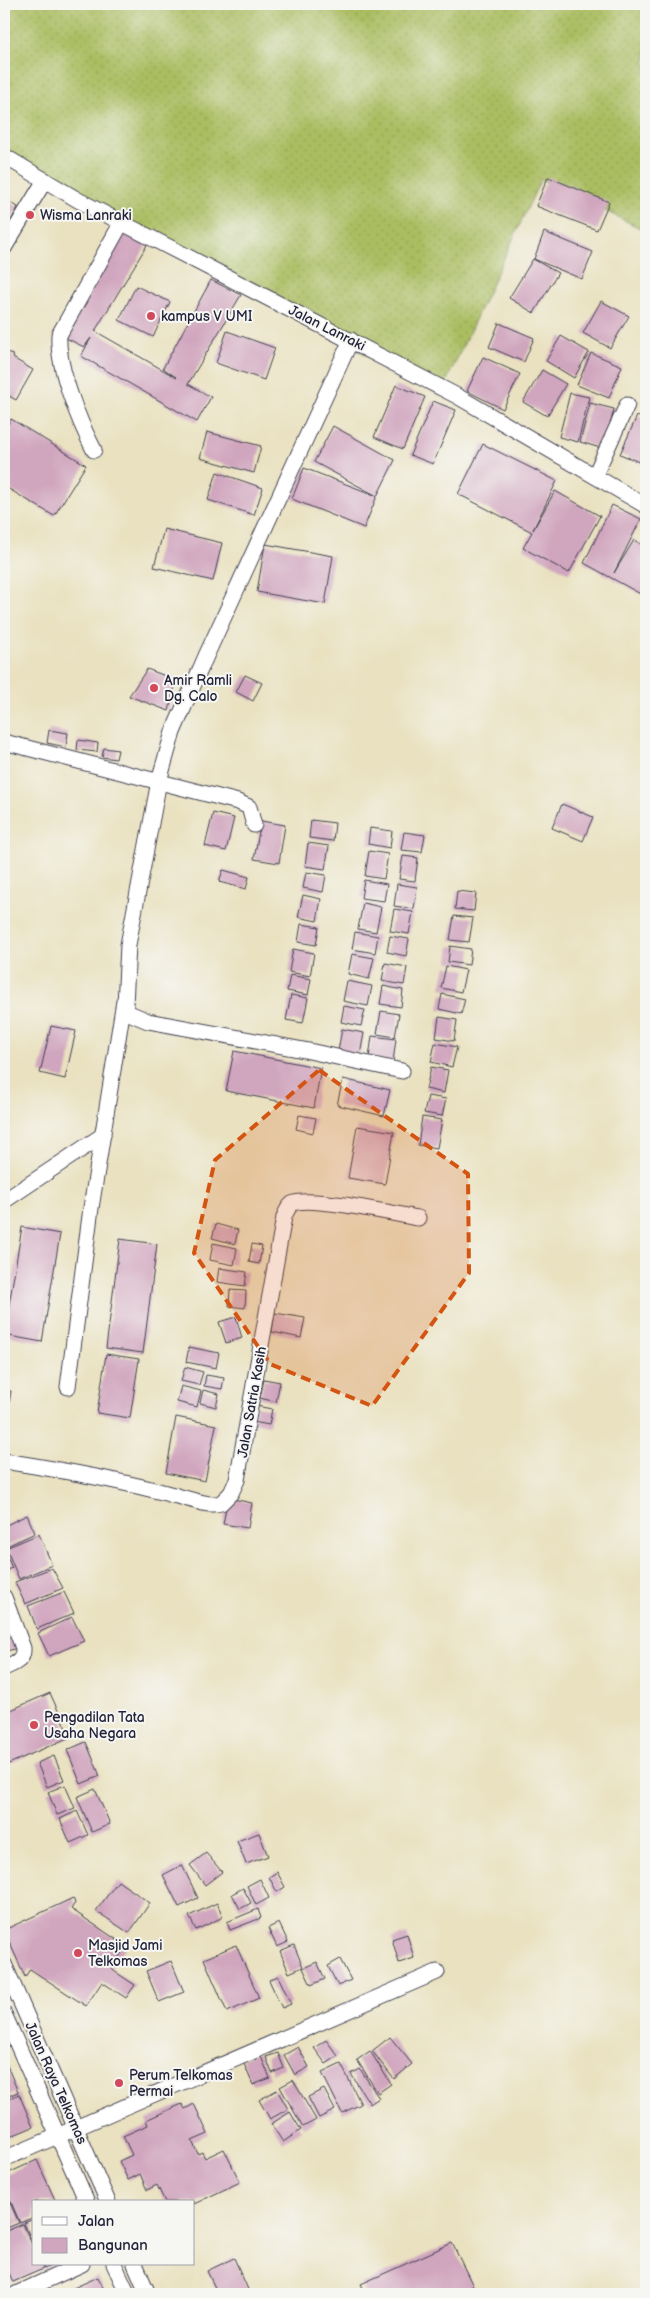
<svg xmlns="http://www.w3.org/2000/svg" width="650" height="2298" viewBox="0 0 650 2298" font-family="'Balsamiq Sans',sans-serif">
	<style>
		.grass { fill: url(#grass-dots); stroke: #66704e }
		.building { fill: #d0a5be }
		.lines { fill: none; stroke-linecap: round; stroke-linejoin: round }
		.street-casing { stroke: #403f4f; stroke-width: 17 }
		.street { stroke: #fff; stroke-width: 15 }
		.marked { fill: #d45411; fill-opacity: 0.2; stroke: #d45411; stroke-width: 4; stroke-dasharray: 10 6; stroke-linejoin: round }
		.poi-dot { fill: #d1495b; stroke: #f6f6f2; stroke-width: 2 }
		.labels { text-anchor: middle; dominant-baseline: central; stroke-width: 4; stroke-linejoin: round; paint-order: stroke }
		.poi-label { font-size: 14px; fill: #22223b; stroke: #f6f6f2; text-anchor: start }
		.street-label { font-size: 14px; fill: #22223b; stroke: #f6f6f2 }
	</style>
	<defs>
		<pattern id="grass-dots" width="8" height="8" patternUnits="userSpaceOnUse" patternTransform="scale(1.25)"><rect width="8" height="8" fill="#aabd61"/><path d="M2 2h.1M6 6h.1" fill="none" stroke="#92a255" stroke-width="1.8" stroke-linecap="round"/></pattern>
	</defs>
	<rect width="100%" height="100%" fill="#f6f6f2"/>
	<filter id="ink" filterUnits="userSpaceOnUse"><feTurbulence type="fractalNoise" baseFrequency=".02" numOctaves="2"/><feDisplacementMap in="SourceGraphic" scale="10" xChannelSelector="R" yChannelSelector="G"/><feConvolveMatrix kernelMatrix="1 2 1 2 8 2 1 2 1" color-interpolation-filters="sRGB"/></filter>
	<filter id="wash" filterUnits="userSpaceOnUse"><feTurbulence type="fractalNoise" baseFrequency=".0096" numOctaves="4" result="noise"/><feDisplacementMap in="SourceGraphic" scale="20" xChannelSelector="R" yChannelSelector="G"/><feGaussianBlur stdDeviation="1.12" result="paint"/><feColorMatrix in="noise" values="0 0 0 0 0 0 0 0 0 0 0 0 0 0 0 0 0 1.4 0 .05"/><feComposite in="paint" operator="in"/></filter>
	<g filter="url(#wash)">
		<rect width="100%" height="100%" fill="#e9e1bf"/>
		<polygon class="grass" points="10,4 646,4 646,231 541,179 440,395 115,217 4,148 4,11"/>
		<g id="blocks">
			<g class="building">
				<polygon points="548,177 609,202 597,230 536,206"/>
				<polygon points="4,199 18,207 4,235"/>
				<polygon points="124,231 147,245 95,331 177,378 163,368 211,280 241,295 188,384 211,397 197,422 81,356 91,338 84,347 62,336"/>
				<polygon points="544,232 593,252 582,279 534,259"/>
				<polygon points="533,259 558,273 534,313 509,298"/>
				<polygon points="136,286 170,302 153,337 119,320"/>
				<polygon points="601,301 629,316 610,348 583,333"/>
				<polygon points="499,323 534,338 524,362 489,347"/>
				<polygon points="227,331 275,348 264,380 216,363"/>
				<polygon points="561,336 589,352 574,378 546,361"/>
				<polygon points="4,350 14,356 13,358 33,370 16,400 4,393 4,376 8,369 4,374"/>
				<polygon points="591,353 622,366 609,398 577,385"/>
				<polygon points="483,357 520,374 503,409 467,391"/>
				<polygon points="542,370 566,384 547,416 523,402"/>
				<polygon points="396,385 425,397 403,449 374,437"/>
				<polygon points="570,393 589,397 578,442 559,437"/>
				<polygon points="433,401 456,410 433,464 410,455"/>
				<polygon points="590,403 614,409 604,449 580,442"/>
				<polygon points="637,416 646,420 646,457 644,462 646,458 646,465 620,454"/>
				<polygon points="11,419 86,465 54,516 4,486 4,431"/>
				<polygon points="333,426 395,460 377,496 314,462"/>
				<polygon points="207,432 261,446 254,473 200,458"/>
				<polygon points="483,444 557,481 533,530 555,491 600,516 569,573 523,548 532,532 458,494"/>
				<polygon points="304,468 377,496 364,528 292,499"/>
				<polygon points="217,472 263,488 254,515 208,500"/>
				<polygon points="612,505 641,519 614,573 634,540 646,547 646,597 584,563"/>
				<polygon points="164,529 222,543 213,581 154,567"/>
				<polygon points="265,544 333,556 325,604 257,592"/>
				<polygon points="147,669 176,680 169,711 129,696"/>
				<polygon points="245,675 262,683 253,701 236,692"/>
				<polygon points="49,730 68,733 66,747 47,743"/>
				<polygon points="78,740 98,743 97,752 77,750"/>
				<polygon points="104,748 118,750 116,759 102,757"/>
				<polygon points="562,804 593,817 583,841 552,828"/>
				<polygon points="213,813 234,818 226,851 205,846"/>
				<polygon points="311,820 335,823 333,841 309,838"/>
				<polygon points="261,821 285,825 279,863 254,859"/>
				<polygon points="370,828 392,831 390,848 368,844"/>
				<polygon points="404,832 425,835 422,852 401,850"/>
				<polygon points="308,843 329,846 325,869 305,866"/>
				<polygon points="369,851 388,854 384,879 365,876"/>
				<polygon points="403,856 418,858 415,881 399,879"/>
				<polygon points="223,870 249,877 246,889 219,882"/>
				<polygon points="306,872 326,875 323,892 303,888"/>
				<polygon points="364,880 387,884 384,901 361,898"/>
				<polygon points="397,884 417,887 414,909 394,906"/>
				<polygon points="457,891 476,893 474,911 455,909"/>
				<polygon points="303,895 321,899 317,921 298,917"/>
				<polygon points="363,903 381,907 376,932 358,929"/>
				<polygon points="394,909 413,912 409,934 390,931"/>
				<polygon points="454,916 473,918 469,942 450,940"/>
				<polygon points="301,924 319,927 316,945 298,942"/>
				<polygon points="355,932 378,936 375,953 352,949"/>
				<polygon points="390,936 409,939 406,956 387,952"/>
				<polygon points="450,946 471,949 469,965 448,962"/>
				<polygon points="293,949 314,953 310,976 289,972"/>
				<polygon points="352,954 374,958 369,979 348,974"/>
				<polygon points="385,963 407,967 404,985 382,981"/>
				<polygon points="446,966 466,970 461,992 441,988"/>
				<polygon points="290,975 311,979 308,995 287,991"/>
				<polygon points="347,981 372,986 368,1006 343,1001"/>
				<polygon points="383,986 403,990 401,1007 380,1004"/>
				<polygon points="442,994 465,999 461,1014 439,1009"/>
				<polygon points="291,995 308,998 303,1023 286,1020"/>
				<polygon points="344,1006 365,1010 361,1026 341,1022"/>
				<polygon points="381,1011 399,1014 395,1037 377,1034"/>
				<polygon points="439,1017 457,1020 454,1041 436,1038"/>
				<polygon points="51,1026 76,1031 65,1079 40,1073"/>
				<polygon points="342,1029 364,1033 360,1055 338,1051"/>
				<polygon points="372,1036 396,1039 393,1062 369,1058"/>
				<polygon points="435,1043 457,1047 452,1067 431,1062"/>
				<polygon points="234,1051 321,1068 314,1108 226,1091"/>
				<polygon points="431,1067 448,1070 444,1093 426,1089"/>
				<polygon points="343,1079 390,1090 384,1116 337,1105"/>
				<polygon points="428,1096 446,1099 442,1116 424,1113"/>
				<polygon points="299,1115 316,1118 313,1133 296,1129"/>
				<polygon points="422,1117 442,1120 437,1148 418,1145"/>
				<polygon points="357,1126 394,1132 385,1184 348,1178"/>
				<polygon points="216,1224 238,1230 235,1244 212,1238"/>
				<polygon points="22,1227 60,1234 42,1342 4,1335"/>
				<polygon points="120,1239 157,1244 143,1353 106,1348"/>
				<polygon points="213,1243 237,1248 234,1265 210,1260"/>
				<polygon points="252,1244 262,1246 259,1264 249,1262"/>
				<polygon points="219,1268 247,1272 245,1286 217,1282"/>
				<polygon points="230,1290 246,1291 245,1308 229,1306"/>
				<polygon points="275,1313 305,1318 301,1338 272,1332"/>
				<polygon points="236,1317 242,1338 226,1343 219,1322"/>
				<polygon points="189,1347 219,1353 216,1368 186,1362"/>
				<polygon points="106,1354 139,1359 130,1418 97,1413"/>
				<polygon points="185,1367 203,1372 199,1385 181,1381"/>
				<polygon points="206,1375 224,1378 222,1389 204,1386"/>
				<polygon points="264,1379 280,1382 276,1402 260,1398"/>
				<polygon points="181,1386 201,1391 197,1407 177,1402"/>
				<polygon points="4,1390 11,1391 5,1431 4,1430"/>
				<polygon points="203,1390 219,1394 216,1407 200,1403"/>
				<polygon points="256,1406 272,1409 269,1425 253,1422"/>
				<polygon points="176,1417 216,1425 205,1481 166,1473"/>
				<polygon points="228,1498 252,1503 248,1528 223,1524"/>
				<polygon points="27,1515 35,1533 5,1547 4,1526"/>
				<polygon points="39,1534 52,1565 19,1579 6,1548"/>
				<polygon points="4,1549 12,1568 4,1571"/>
				<polygon points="52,1568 63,1588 25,1604 15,1582"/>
				<polygon points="64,1592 74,1613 37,1629 28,1606"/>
				<polygon points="72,1617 84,1641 49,1656 38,1633"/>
				<polygon points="5,1626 17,1648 4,1652 4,1627"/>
				<polygon points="50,1693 70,1737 4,1766 4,1713"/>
				<polygon points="86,1742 100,1776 81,1784 67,1750"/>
				<polygon points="54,1756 64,1780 47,1787 37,1763"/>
				<polygon points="65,1785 75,1808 57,1815 48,1792"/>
				<polygon points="95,1789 110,1824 92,1832 77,1797"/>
				<polygon points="77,1811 88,1835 70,1843 60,1819"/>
				<polygon points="259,1833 268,1856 246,1864 237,1841"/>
				<polygon points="206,1853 222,1872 205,1885 190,1865"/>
				<polygon points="182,1865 198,1898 179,1907 163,1875"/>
				<polygon points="277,1872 285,1887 277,1892 269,1877"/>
				<polygon points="260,1879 269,1898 256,1905 247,1886"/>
				<polygon points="118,1881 150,1903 129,1933 96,1911"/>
				<polygon points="243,1888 251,1903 240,1909 232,1894"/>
				<polygon points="73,1898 75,1903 71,1909 126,1946 111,1969 135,1985 126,1998 102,1982 86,2006 30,1969 25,1977 4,1930"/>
				<polygon points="217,1903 223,1917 196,1930 189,1916"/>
				<polygon points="258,1909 261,1918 230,1930 227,1922"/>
				<polygon points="279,1923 288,1942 277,1947 268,1928"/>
				<polygon points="407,1934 414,1958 399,1963 392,1939"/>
				<polygon points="236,1945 259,1998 227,2012 204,1959"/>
				<polygon points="294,1945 303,1967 289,1973 280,1951"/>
				<polygon points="340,1959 351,1980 338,1986 328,1966"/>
				<polygon points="171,1961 184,1992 159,2002 146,1971"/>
				<polygon points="317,1962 325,1979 311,1985 303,1968"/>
				<polygon points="278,1976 291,2004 282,2008 269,1980"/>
				<polygon points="390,2037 412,2064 394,2079 372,2051"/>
				<polygon points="326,2040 338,2056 326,2064 314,2048"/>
				<polygon points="298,2047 309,2067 295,2075 284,2055"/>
				<polygon points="370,2051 391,2084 378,2093 357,2060"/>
				<polygon points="259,2052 270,2078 253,2085 242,2059"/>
				<polygon points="278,2053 284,2068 272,2073 266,2057"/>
				<polygon points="6,2063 18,2092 4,2098 4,2064"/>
				<polygon points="341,2064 361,2104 342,2113 322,2073"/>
				<polygon points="360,2069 379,2098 370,2104 351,2074"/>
				<polygon points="293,2080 316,2120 303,2127 280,2087"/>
				<polygon points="324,2089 335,2110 319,2118 308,2097"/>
				<polygon points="277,2090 288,2109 270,2119 259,2100"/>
				<polygon points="19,2094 33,2127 4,2139 4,2101"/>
				<polygon points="182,2104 185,2109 194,2104 208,2134 192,2141 198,2154 202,2152 205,2158 224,2149 240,2182 194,2204 194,2202 165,2202 157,2185 147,2190 140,2174 128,2180 119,2161 132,2155 123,2136 148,2125 146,2120"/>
				<polygon points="290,2112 301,2130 283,2142 271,2124"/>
				<polygon points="37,2160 56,2202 34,2202 34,2217 20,2223 4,2186 4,2175"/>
				<polygon points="4,2189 19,2223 4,2229"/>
				<polygon points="34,2219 34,2246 24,2223"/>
				<polygon points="23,2224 34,2249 34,2264 41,2264 43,2269 13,2282 4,2262 4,2232"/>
				<polygon points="452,2243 477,2294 366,2294 361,2284"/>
				<polygon points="234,2258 250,2294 218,2294 207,2271"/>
				<polygon points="42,2264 55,2264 44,2269"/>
				<polygon points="98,2277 106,2294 60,2294"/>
			</g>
		</g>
	</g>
	<g filter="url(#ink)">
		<use href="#blocks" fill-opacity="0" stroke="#403f4f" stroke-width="1"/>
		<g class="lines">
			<g class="street-casing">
				<g id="street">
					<polyline points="4,156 78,200 457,396 646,506"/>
					<polyline points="4,248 45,180"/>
					<polyline points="351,340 206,656 173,732 159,781 128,945 125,1005 129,1013 148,1021 309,1051 402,1071"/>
					<path d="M94 450C79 421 57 368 59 335L122 222"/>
					<polyline points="595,475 627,405"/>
					<polyline points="4,742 238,802 249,807 254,825"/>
					<polyline points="4,1201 103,1135"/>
					<polyline points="68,1387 91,1208 124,1001"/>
					<path d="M4 1461C62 1470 120 1480 177 1496 190 1499 208 1507 221 1503L231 1493 237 1480 284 1217C286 1212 288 1207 292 1204 307 1195 396 1214 418 1218"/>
					<path d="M4 1597 23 1648C24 1661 14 1663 4 1668"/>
					<polyline points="4,1964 108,2202"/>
					<polyline points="4,2014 87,2202"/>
					<polyline points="4,2159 437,1972"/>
					<polyline points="114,2264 128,2294"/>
					<polyline points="135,2264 148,2294"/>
					<polyline points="16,2294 82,2264"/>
				</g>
			</g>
			<use href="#street" class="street"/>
		</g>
	</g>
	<path class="marked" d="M319 1070 468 1174 469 1273 372 1406 270 1364 194 1253 215 1160Z"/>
	<g class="poi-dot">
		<circle cx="30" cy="215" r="5"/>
		<circle cx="151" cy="316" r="5"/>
		<circle cx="154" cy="688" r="5"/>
		<circle cx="34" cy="1725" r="5"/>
		<circle cx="78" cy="1953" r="5"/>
		<circle cx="119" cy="2083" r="5"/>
	</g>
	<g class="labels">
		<g class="poi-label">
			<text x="40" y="215">Wisma Lanraki</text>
			<text x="161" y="316">kampus V UMI</text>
			<text x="164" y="680">Amir Ramli<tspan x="164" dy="16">Dg. Calo</tspan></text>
			<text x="44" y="1717">Pengadilan Tata<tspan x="44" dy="16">Usaha Negara</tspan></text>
			<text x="88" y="1945">Masjid Jami<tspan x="88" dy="16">Telkomas</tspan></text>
			<text x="129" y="2075">Perum Telkomas<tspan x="129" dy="16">Permai</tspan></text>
		</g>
		<g class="street-label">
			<text transform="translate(327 328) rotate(27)">Jalan Lanraki</text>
			<text transform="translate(252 1402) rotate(-80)">Jalan Satria Kasih</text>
			<text transform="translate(56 2083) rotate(66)">Jalan Raya Telkomas</text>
		</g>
	</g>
	<rect width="650" height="2298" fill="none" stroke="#f6f6f2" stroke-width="20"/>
	<rect x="32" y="2200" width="162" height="65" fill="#f6f6f2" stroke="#a1a1a9"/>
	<rect x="42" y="2217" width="25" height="8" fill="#ffffff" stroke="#a1a1a9"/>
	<text x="78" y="2226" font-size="15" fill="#22223b">Jalan</text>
	<rect x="42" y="2238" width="25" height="15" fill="#d0a5be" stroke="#a1a1a9"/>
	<text x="78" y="2250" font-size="15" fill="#22223b">Bangunan</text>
</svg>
